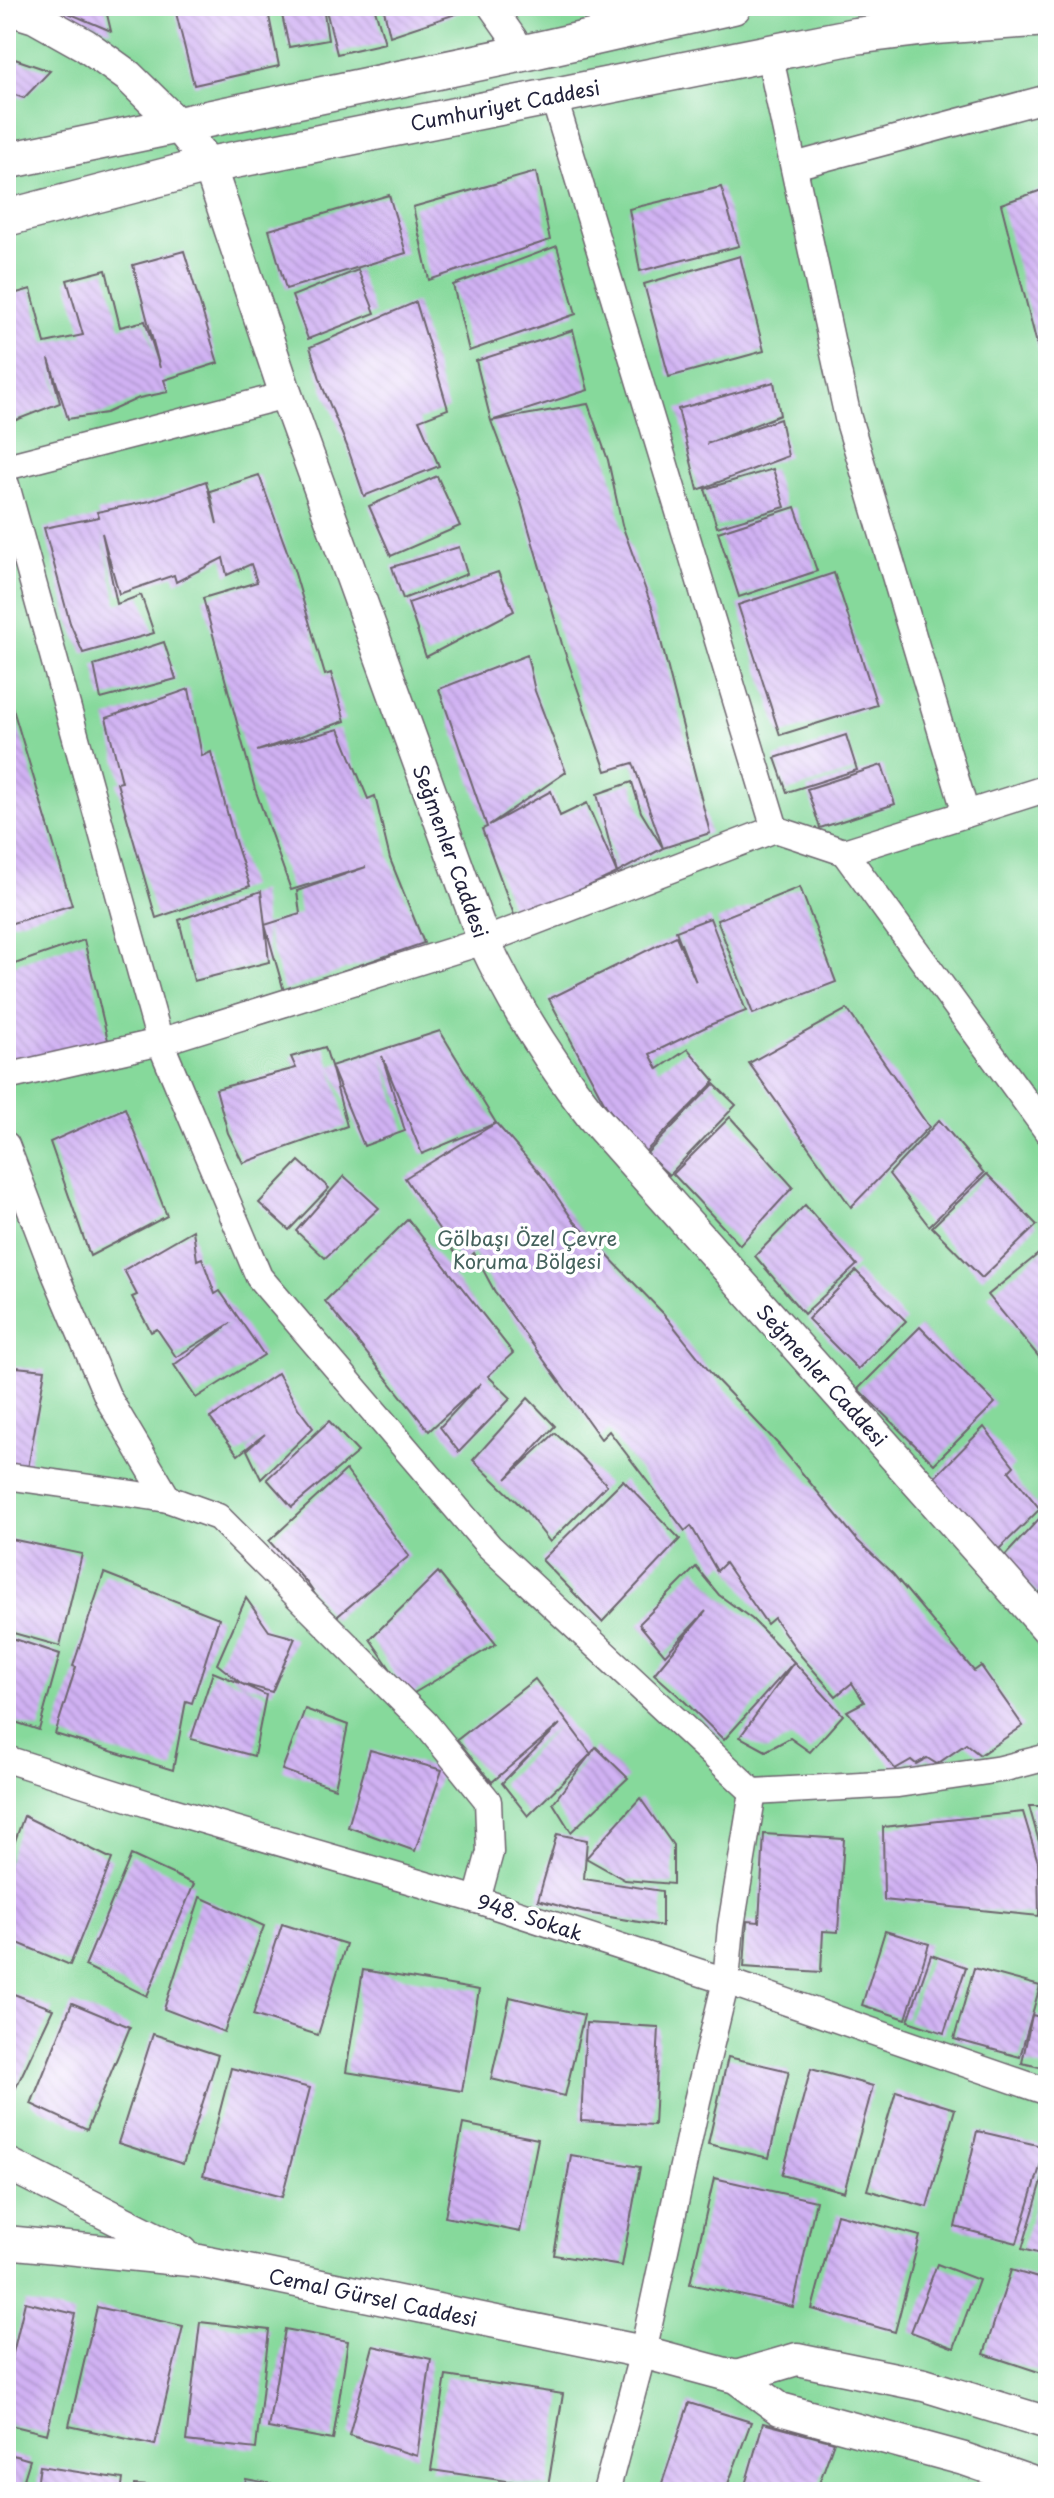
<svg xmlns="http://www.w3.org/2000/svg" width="1054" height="2498" viewBox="0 0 1054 2498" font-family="'Playpen Sans',sans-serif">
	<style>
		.green { fill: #86d99b; stroke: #547e6b; stroke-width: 2 }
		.building { fill: url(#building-back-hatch) }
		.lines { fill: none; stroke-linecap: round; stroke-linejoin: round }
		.minor-casing { stroke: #6d656e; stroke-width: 29 }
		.tertiary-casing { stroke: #6d656e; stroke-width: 35 }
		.secondary-casing { stroke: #6d656e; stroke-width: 39 }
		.minor { stroke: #fff; stroke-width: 26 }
		.tertiary { stroke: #fff; stroke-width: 32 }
		.secondary { stroke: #fff; stroke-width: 36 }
		.labels { text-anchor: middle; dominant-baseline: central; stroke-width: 7; stroke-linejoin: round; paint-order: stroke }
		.street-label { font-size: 20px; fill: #22223b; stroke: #fff }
		.park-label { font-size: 20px; fill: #45625d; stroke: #fff }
	</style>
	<defs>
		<pattern id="building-back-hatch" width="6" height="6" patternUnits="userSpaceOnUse" patternTransform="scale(2)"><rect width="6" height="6" fill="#d0b1f3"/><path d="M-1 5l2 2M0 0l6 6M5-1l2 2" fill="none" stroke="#b298d1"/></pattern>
	</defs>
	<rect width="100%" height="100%" fill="#fff"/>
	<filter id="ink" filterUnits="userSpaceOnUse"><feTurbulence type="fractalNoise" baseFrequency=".0125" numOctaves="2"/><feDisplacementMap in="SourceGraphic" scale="16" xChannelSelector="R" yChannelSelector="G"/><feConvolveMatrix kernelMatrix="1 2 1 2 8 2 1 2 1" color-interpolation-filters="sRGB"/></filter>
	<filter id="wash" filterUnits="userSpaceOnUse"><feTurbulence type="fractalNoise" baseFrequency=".006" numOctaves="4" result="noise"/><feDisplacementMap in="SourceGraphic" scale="32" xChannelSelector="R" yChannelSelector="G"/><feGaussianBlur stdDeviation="1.8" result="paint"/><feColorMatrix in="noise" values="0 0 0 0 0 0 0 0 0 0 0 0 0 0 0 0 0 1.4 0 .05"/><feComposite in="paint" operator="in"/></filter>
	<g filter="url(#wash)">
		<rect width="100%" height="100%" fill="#f7e2cc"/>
		<rect class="green" x="6" y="6" width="1042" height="2486"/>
		<g id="blocks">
			<g class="building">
				<polygon points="52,6 105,6 111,31"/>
				<polygon points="203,6 267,6 279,66 194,85 176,13"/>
				<polygon points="280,6 323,6 328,40 289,47"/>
				<polygon points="325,6 374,6 385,43 337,54"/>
				<polygon points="383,6 466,6 468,10 390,36"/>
				<polygon points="6,56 9,57 50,71 24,98 6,92"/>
				<polygon points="536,172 550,240 429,280 413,207"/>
				<polygon points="721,187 739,246 640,271 629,209"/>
				<polygon points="1048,188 1048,383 1047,383 1001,204"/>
				<polygon points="389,195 406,253 286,289 269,230"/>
				<polygon points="557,246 576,314 469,351 453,285"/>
				<polygon points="184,251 218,363 164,380 168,392 139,398 106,413 68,419 49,359 60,403 6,424 6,392 12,406 6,383 6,296 31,289 45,343 83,335 67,280 106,270 120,327 145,321 160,368 133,265"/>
				<polygon points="740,256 764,351 669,377 644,284"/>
				<polygon points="358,270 375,313 308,339 292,296"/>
				<polygon points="416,302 448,409 419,420 439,466 364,496 347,446 323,388 310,347"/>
				<polygon points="573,330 588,390 491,421 588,404 608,460 622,525 653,610 710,833 663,848 617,873 597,794 632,782 641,812 663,848 633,763 606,771 562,644 519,495 491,421 476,361"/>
				<polygon points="774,382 780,415 706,444 780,419 788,456 698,490 678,409"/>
				<polygon points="773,469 785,507 717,527 705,489"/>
				<polygon points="259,475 294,570 325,675 331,673 345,721 257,751 339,729 368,799 375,796 390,859 424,943 284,991 265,925 269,962 194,981 179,920 261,891 265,925 300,914 297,891 366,867 291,890 255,789 203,598 257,582 251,564 227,575 223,558 176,582 174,575 119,594 102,533 117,604 141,595 154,633 83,653 70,623 44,528 99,517 97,512 150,501 206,481 217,524 210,491"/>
				<polygon points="437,476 460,526 391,556 369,506"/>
				<polygon points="795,507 817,571 739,597 718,532"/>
				<polygon points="459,547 467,574 403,599 392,567"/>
				<polygon points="498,572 514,611 426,657 408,603"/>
				<polygon points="834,573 877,705 780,735 738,605"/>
				<polygon points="164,642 176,679 101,699 94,665"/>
				<polygon points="527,655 535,691 566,772 489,825 551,791 560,816 587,803 617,873 516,920 482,829 487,827 439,689"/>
				<polygon points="6,686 72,905 6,925"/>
				<polygon points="189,689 202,756 211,752 234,838 250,886 156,918 117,783 122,782 106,718"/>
				<polygon points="846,735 857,770 787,792 775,758"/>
				<polygon points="882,765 895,804 820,828 807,789"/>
				<polygon points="800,887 836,982 753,1014 717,920"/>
				<polygon points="710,918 746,1011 712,1024 650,1054 658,1069 688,1049 715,1081 644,1153 606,1106 549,999 676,936 696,982 676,931"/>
				<polygon points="84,940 108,1040 6,1070 6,967"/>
				<polygon points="847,1009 929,1127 851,1207 749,1063"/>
				<polygon points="440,1031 496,1123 422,1154 382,1056 405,1131 364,1146 331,1066 347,1126 243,1163 228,1133 216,1089 296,1068 291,1057 325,1047 331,1066"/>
				<polygon points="714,1084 736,1105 669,1175 646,1154"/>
				<polygon points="125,1108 167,1216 90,1256 50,1142"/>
				<polygon points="730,1117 793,1187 740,1245 673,1174"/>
				<polygon points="939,1120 984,1173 929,1226 889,1174"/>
				<polygon points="496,1123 545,1179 573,1220 663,1313 714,1377 779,1445 858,1541 893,1574 974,1671 981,1666 1023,1726 980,1755 966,1744 937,1764 927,1758 916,1764 911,1760 895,1769 847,1711 864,1702 852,1683 836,1696 801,1656 774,1618 767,1624 725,1563 717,1571 691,1526 685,1531 609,1431 601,1439 496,1294 474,1253 463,1265 405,1178"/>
				<polygon points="299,1161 329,1188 289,1230 259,1203"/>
				<polygon points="987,1174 1037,1225 982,1278 932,1227"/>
				<polygon points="344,1176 379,1208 325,1258 296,1231"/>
				<polygon points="805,1205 857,1265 804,1314 755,1256"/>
				<polygon points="408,1219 513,1353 488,1376 511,1398 459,1452 440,1427 481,1383 429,1431 325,1301"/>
				<polygon points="193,1230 197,1260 202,1258 215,1294 220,1291 264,1355 196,1398 174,1365 231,1323 176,1357 157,1329 151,1332 132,1297 137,1295 124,1270"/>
				<polygon points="1048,1246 1048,1368 988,1295"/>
				<polygon points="856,1271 906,1321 858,1369 808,1319"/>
				<polygon points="920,1327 995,1403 934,1464 858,1389"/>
				<polygon points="6,1366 45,1370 28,1469 6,1466"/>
				<polygon points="278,1373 298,1408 313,1428 261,1479 247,1450 265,1434 238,1455 210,1418"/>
				<polygon points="528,1398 555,1426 506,1479 555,1433 581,1457 607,1485 550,1542 525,1510 473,1460"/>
				<polygon points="329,1421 358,1452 292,1507 267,1479"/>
				<polygon points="984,1427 1014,1466 1009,1471 1040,1509 996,1552 933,1479"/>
				<polygon points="346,1470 409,1556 333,1620 307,1583 269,1541"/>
				<polygon points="623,1480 680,1539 602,1622 542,1560"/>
				<polygon points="1048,1509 1048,1584 1038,1594 1001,1560"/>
				<polygon points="6,1538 82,1554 60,1646 6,1631"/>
				<polygon points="696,1567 719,1595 752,1619 794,1662 843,1715 810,1752 790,1738 766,1751 740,1737 794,1662 724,1740 681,1698 654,1674 706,1611 665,1655 639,1624"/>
				<polygon points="438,1572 496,1644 409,1696 370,1639"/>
				<polygon points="104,1573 219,1618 192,1703 186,1701 173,1770 55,1734 76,1667 73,1666"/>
				<polygon points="246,1598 269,1631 295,1638 272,1692 242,1684 266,1695 254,1756 191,1739 213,1672 242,1684 217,1664"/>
				<polygon points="6,1636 60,1654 39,1730 6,1719"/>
				<polygon points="535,1679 591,1754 528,1816 502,1783 560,1724 492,1782 457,1740"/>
				<polygon points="305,1709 348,1725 335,1788 282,1770"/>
				<polygon points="596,1747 628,1778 571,1832 553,1803"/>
				<polygon points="370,1750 442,1770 415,1851 348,1827"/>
				<polygon points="640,1798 673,1845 673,1884 625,1880 586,1858"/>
				<polygon points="1029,1806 1048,1806 1048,1879 1046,1879 1045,1863"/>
				<polygon points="1023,1812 1038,1862 1039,1916 884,1900 883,1827"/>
				<polygon points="24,1816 112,1859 70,1965 6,1938 6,1866"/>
				<polygon points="557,1834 587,1840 584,1879 662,1891 662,1926 581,1912 538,1900"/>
				<polygon points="764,1834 844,1839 838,1932 823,1931 821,1972 744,1967 747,1921 759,1922"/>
				<polygon points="131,1855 194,1884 147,1996 85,1966"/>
				<polygon points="200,1897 264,1926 224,2032 164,2009"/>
				<polygon points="282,1924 346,1944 318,2035 253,2015"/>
				<polygon points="885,1931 929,1944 906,2019 862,2005"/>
				<polygon points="931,1955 966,1967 944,2033 908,2021"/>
				<polygon points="974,1968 1040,1986 1020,2057 954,2039"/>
				<polygon points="363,1970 479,1990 462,2091 346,2072"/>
				<polygon points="6,1991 53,2009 12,2096 6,2093"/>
				<polygon points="510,1997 584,2015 565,2096 491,2079"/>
				<polygon points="72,2003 130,2027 87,2130 31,2104"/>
				<polygon points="1047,2008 1048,2008 1048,2069 1022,2063 1032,2015 1045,2018"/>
				<polygon points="586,2023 659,2027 654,2125 581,2121"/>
				<polygon points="153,2034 218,2055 183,2164 118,2143"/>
				<polygon points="728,2057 789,2071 769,2158 708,2144"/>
				<polygon points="231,2068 310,2088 282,2197 203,2176"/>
				<polygon points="811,2069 873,2086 844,2192 782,2175"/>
				<polygon points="896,2091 955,2109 927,2207 867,2190"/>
				<polygon points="463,2124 538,2139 520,2232 445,2217"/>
				<polygon points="977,2131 1046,2147 1017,2243 955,2227"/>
				<polygon points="571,2155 640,2167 622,2266 554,2255"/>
				<polygon points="1047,2164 1048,2164 1048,2256 1022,2249"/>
				<polygon points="714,2178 816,2201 793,2307 690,2284"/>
				<polygon points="837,2214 920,2236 895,2332 812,2309"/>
				<polygon points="937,2264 979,2280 954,2348 911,2332"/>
				<polygon points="1011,2270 1048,2281 1048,2375 984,2354"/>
				<polygon points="25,2302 75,2314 47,2434 6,2424 6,2383"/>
				<polygon points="97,2307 183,2326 155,2445 69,2426"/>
				<polygon points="200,2322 269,2330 256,2449 186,2441"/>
				<polygon points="285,2329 348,2341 333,2440 268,2428"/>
				<polygon points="373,2346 431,2359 417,2456 349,2435"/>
				<polygon points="446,2376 563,2394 548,2487 431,2470"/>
				<polygon points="689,2403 751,2422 725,2492 659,2492"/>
				<polygon points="763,2423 834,2442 816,2492 743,2492"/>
				<polygon points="6,2453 30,2460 20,2492 6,2492"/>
				<polygon points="40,2466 123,2479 121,2492 36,2492"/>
				<polygon points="246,2479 299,2489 298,2492 244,2492"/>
				<polygon points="134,2485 219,2490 219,2492 134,2492"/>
			</g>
		</g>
	</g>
	<g filter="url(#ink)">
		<use href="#blocks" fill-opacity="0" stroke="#6d656e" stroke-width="2"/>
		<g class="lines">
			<g class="minor-casing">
				<g id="minor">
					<polyline points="491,6 524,53"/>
					<polyline points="553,95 775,829"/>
					<polyline points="794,166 1048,98"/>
					<polyline points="6,467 286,395"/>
					<polyline points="6,485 160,1042 259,1277 489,1546 753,1792 898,1784 1001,1769 1048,1757"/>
					<polyline points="966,814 1048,788"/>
					<polyline points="844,852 1048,1132"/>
					<polyline points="6,1077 160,1042 484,941 775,829 844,852 966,814 848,418 769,53"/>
					<polyline points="6,1145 54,1271 108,1398 168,1499 218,1517 425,1723 488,1801 490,1852 477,1900"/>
					<polyline points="6,1476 168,1499"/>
					<polyline points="6,1759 148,1804 477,1900 726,1981 1048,2092"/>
					<polyline points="606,2492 643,2352 697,2101 726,1981 731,1926 753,1792"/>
				</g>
			</g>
			<g class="tertiary-casing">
				<g id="tertiary">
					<path d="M6 8 35 17 85 45 128 76 177 124 209 165 286 395 484 941C513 1004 549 1061 592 1116L1048 1629"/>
					<polyline points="6,2163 182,2252"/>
					<polyline points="6,2242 199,2261 643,2352 736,2377 780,2409 964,2459 1048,2488"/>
					<polyline points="736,2377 797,2359 924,2385 1048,2423"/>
				</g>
			</g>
			<g class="secondary-casing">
				<g id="secondary">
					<polyline points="6,161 524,53 733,6"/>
					<polyline points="6,218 209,165 855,36 935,26 1048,18"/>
				</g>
			</g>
			<use href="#minor" class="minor"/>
			<use href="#tertiary" class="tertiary"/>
			<use href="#secondary" class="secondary"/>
		</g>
	</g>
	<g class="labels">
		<g class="street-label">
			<text transform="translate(505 105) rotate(-11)">Cumhuriyet Caddesi</text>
			<text transform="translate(451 851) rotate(70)">Seğmenler Caddesi</text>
			<text transform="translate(822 1375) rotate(48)">Seğmenler Caddesi</text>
			<text transform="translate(530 1917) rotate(18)">948. Sokak</text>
			<text transform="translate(373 2297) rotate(12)">Cemal Gürsel Caddesi</text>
		</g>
		<g class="park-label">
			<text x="527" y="1238">Gölbaşı Özel Çevre<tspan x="527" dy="23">Koruma Bölgesi</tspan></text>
		</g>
	</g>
	<rect width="1054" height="2498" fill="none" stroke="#fff" stroke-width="32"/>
</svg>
